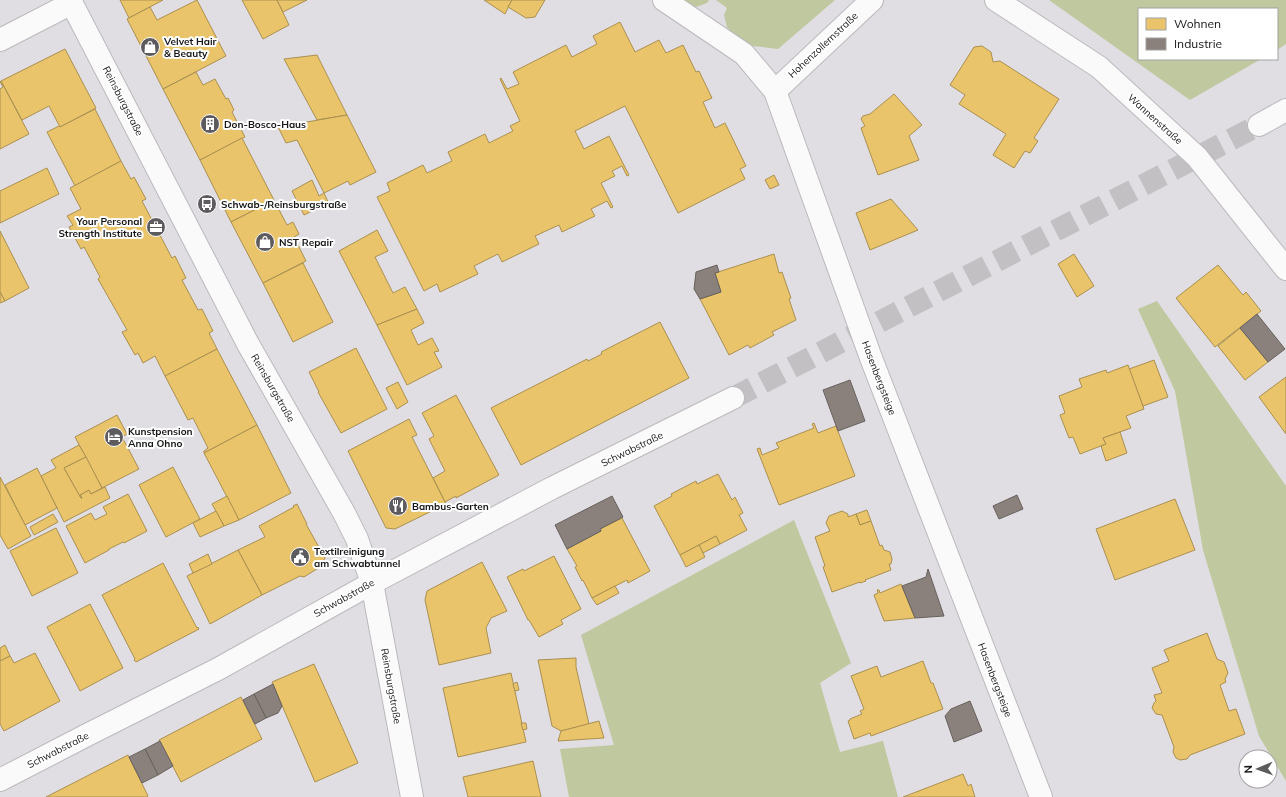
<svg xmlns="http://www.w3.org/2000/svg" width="1286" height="797" viewBox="0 0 1286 797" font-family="Mulish,sans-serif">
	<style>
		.green { fill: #bfc89e }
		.homes { fill: #e9c46a; stroke: #aa9051 }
		.industry { fill: #8a817c; stroke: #67615e }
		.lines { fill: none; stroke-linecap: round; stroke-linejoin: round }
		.secondary-tunnel { stroke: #c3c0c4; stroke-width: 22; stroke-dasharray: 22 11; stroke-linecap: butt }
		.minor-casing { stroke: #bbb9bc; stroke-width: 24 }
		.tertiary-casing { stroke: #bbb9bc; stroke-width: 24 }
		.secondary-casing { stroke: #bbb9bc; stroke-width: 24 }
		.minor { stroke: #fafafb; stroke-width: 22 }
		.tertiary { stroke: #fafafb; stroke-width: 22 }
		.secondary { stroke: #fafafb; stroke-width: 22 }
		.labels { text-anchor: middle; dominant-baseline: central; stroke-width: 4; stroke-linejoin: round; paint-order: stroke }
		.poi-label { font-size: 10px; font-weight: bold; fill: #161517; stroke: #fff; text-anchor: start }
		.street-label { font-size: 10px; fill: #161517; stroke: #fff }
	</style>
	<rect width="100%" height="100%" fill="#e1dee3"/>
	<g class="green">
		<polygon points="682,0 709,0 707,3 696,7"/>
		<polygon points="716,0 835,0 778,49 753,46 735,36 727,27 724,15 727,8"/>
		<polygon points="1049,0 1286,0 1286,44 1277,50 1277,9 1139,9 1139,59 1261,59 1190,100"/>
		<polygon points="1157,301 1286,486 1286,781 1259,736 1203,550 1175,391 1138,309"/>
		<polygon points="794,520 851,663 820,683 840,752 883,741 898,797 569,797 560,749 614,745 581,635"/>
	</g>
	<g class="homes">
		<polygon points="120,0 163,0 129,18"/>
		<polygon points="197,0 226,56 163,89 127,19 150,7 157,20"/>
		<polygon points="242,0 277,0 289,25 263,39"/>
		<polygon points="277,0 307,0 283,12"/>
		<polygon points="484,0 512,0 505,14"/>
		<polygon points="512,0 545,0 535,17 526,18 508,7"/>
		<polygon points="620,22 635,52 659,40 666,53 683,45 696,72 699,71 712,98 703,102 715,128 725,123 746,166 740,169 745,179 678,213 625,106 575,131 584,149 609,136 629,175 627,176 622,166 612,171 615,176 601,183 613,207 611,208 607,201 591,209 595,216 562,232 559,225 535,236 539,244 502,262 498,254 474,266 478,274 440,292 437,284 424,291 377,197 390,191 387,183 423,165 427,173 452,161 448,152 485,134 489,143 513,131 510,126 520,121 500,79 501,78 507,89 519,84 513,72 566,45 572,57 597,44 593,36"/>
		<polygon points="982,46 991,52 993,62 1000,61 1059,99 1034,138 1038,141 1030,153 1025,151 1014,168 993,155 1006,134 959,104 965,95 950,85 974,47"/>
		<polygon points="65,49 96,108 60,127 49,106 22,120 1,81"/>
		<polygon points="317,55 347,115 317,120 284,59"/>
		<polygon points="196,72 203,85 215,79 226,99 228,98 234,110 232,112 245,137 200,160 163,89"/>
		<polygon points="1,81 29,134 0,149 0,89 3,87 0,82"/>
		<polygon points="894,94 922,125 909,136 919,160 878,175 861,128 865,126 861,119 863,116 870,114"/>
		<polygon points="95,109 121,161 75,186 47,132 59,126 60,127"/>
		<polygon points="347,115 376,172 350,185 348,181 324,193 297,140 286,143 278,127"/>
		<polygon points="242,138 274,200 231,222 200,160"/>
		<polygon points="121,161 131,179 134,177 146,199 142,201 172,258 175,256 186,278 182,280 198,310 202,309 213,331 209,333 217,349 165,376 155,356 143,363 138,353 135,355 122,332 127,330 98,279 100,277 84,247 81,249 69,227 73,225 67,216 81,209 70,188"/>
		<polygon points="47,168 59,194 0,223 0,191"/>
		<polygon points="774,175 779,185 770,189 765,180"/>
		<polygon points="312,180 319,196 324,193 329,204 322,206 304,215 292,191"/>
		<polygon points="891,199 918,230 870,250 856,213"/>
		<polygon points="274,200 287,225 293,222 299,234 294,237 306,261 263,283 231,222"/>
		<polygon points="377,230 388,251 375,257 393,293 405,287 417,309 377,325 339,251"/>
		<polygon points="0,231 29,288 5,301 0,292"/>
		<polygon points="774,254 779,273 782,272 791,298 789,299 796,320 772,332 774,335 750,348 748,345 729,355 700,299 721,292 715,273"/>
		<polygon points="1074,254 1094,286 1077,297 1058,264"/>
		<polygon points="303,263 333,322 293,342 263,283"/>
		<polygon points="1218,265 1243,295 1246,292 1261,311 1215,347 1176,298"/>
		<polygon points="0,292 5,301 0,303"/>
		<polygon points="417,309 424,323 411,330 418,345 432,338 439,351 434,352 442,367 407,385 377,325"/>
		<polygon points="660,322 689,378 521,465 491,408 587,359 588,361 602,354 601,352"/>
		<polygon points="1240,328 1268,362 1245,380 1218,346"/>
		<polygon points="356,348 387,409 341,433 318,392 319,392 309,372"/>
		<polygon points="217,349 257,425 204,453 204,451 208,448 193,418 188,420 165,376"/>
		<polygon points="1154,360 1168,397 1143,406 1129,369"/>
		<polygon points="1128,365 1144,409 1126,416 1131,428 1103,438 1106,444 1080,454 1073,437 1069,438 1060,415 1065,413 1059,396 1082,387 1079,379 1106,370 1107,373"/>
		<polygon points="1286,377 1286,434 1259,397"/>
		<polygon points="398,382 408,402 397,409 386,388"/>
		<polygon points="456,395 499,475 456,498 456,496 445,502 433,478 445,471 429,439 434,436 422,413"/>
		<polygon points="117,415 127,434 122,437 139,469 102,488 75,437"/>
		<polygon points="409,419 417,435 412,437 446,504 395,529 386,528 348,451"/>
		<polygon points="814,423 818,433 836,426 855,476 779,505 757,449 760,448 762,455 779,448 776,443 814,428 812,424"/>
		<polygon points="257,425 291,493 239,520 204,453"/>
		<polygon points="1120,432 1127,453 1106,461 1101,446 1106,444 1103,438"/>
		<polygon points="79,445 86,457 64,468 81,498 82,498 80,495 89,490 91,494 105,487 110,498 64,522 41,476 56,468 51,460"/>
		<polygon points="86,457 102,488 91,494 89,490 80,495 82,498 81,498 64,468"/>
		<polygon points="173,467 200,519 166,537 139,485"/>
		<polygon points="37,468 57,508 25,525 5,485"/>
		<polygon points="718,474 732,500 735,497 743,513 739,515 747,530 720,544 716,536 680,555 654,506 672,496 671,494 696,481 697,484"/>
		<polygon points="0,477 31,536 8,549 0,535"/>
		<polygon points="128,494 147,531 124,543 123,542 109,549 109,550 85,563 66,526 91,513 95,520 107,514 103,507"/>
		<polygon points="227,496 239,520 224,526 212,504"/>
		<polygon points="1175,499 1195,550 1115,580 1096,529"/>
		<polygon points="297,504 307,524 306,524 325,558 320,567 304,577 300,576 262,595 238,550 265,537 259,526 294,507 293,506"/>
		<polygon points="867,510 871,521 860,525 856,514"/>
		<polygon points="216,511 224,526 200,537 193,523"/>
		<polygon points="842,511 848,514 848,517 856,514 860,525 871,521 880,546 882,545 884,550 890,552 892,559 891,564 889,564 891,570 865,580 866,581 860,583 860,582 832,592 823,567 825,566 815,537 830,531 826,523 829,516"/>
		<polygon points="53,514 58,522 34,535 30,527"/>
		<polygon points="622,518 650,571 628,583 627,580 592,598 583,580 582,581 575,567 577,566 567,549 601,531 600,529"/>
		<polygon points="56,528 78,573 32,596 10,551"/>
		<polygon points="716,536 720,544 703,553 699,545"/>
		<polygon points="699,545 705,557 686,567 680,555"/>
		<polygon points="238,550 262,595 210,624 187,576"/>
		<polygon points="208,554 212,564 193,573 189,564"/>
		<polygon points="554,556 581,609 561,620 563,624 539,637 529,620 528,620 507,577 523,569 524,571"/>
		<polygon points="482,562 507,611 491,618 486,628 491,653 439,665 425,600 427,591"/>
		<polygon points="163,563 197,628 198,627 199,629 136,662 134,660 135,659 102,595"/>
		<polygon points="901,584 915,618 884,621 874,595 878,593 877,590 879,590 880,593"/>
		<polygon points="615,586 619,593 597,605 592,598"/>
		<polygon points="90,604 123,668 80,691 47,627"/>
		<polygon points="1207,633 1217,659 1224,662 1228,673 1225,679 1226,682 1220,685 1229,711 1236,709 1245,734 1190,755 1187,759 1180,760 1176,758 1173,752 1174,747 1162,715 1156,714 1152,708 1154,703 1156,701 1154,695 1162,693 1152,668 1169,661 1164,650"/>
		<polygon points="5,645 10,656 0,661 0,648"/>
		<polygon points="35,653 60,701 4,731 0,724 0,661 10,656 14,663"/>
		<polygon points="576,658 576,667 589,724 561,731 552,726 538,660"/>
		<polygon points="923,661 931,683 933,683 943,709 871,736 870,733 854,739 848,721 850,720 850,719 862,714 860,711 864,709 851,676 877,666 881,677"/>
		<polygon points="314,664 358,763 315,782 272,682"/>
		<polygon points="511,673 526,742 458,757 443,688"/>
		<polygon points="517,682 519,690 515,691 513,684"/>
		<polygon points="241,697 262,739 181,782 159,740"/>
		<polygon points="599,721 604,738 558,741 561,731"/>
		<polygon points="521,723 526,723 527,729 523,730"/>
		<polygon points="128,755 148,796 146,797 46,797"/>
		<polygon points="533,761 541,797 468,797 463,777"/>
		<polygon points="963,774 968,786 971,784 975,797 903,797"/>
	</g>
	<g class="industry">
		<polygon points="717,265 719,272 715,273 721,292 700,299 694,289 696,272"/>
		<polygon points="1257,314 1285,349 1268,362 1240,328"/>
		<polygon points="850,380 865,421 838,431 823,390"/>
		<polygon points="1017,495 1023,509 999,519 993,506"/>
		<polygon points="612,496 623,517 600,529 601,531 567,549 555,525"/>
		<polygon points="928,569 944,616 915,618 902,586 926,577"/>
		<polygon points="273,684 282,706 278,713 266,718 254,694"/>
		<polygon points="254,694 266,718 255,724 243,700"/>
		<polygon points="970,701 982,731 954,742 945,716 951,709"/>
		<polygon points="160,741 173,766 158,775 145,749"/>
		<polygon points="145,749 158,775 142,783 129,757"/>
	</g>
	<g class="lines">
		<polyline class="secondary-tunnel" points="733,398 1259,125"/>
		<g class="minor-casing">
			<g id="minor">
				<polyline points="664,0 744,54 775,91 871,358 1041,797"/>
				<polyline points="996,0 1099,67 1197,157 1286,269"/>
				<polyline points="0,40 72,3"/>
				<polyline points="775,91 872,0"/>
			</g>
		</g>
		<g class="tertiary-casing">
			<polyline id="tertiary" points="70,0 248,344 344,513 357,539 372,583 412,797"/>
		</g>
		<g class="secondary-casing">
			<g id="secondary">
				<polyline points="1259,125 1286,110"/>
				<polyline points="0,780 85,736 218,669 372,583 552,488 733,398"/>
			</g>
		</g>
		<use href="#minor" class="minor"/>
		<use href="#tertiary" class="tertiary"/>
		<use href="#secondary" class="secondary"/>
	</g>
	<defs>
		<g id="shop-disc" transform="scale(1)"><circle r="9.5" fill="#5d5b5e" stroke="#fff"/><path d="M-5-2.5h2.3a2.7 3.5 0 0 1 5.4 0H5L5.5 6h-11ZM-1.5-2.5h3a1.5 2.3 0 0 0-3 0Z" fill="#fff"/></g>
		<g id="building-disc" transform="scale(1)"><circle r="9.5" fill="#5d5b5e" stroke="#fff"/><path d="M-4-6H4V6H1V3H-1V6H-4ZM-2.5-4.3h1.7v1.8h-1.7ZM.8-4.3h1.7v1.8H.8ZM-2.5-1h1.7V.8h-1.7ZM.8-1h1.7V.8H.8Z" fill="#fff"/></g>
		<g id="bus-disc" transform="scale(1)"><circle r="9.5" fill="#5d5b5e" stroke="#fff"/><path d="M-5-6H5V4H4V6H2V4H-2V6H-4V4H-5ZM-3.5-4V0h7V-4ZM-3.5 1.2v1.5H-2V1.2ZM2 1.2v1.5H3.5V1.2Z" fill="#fff"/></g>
		<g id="office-disc" transform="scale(1)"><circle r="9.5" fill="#5d5b5e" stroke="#fff"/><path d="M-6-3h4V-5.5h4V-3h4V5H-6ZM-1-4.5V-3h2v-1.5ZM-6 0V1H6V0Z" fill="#fff"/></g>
		<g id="hotel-disc" transform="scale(1)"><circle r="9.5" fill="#5d5b5e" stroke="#fff"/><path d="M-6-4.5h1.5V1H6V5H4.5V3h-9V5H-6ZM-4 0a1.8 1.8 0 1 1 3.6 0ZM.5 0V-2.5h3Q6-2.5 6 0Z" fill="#fff"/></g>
		<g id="restaurant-disc" transform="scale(1)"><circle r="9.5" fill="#5d5b5e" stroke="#fff"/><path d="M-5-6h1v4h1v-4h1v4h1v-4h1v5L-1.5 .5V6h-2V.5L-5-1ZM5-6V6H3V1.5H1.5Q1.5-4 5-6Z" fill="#fff"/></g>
		<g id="civic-disc" transform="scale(1)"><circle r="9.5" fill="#5d5b5e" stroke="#fff"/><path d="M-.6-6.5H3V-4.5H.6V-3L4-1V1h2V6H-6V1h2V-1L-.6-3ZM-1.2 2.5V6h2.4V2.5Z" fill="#fff"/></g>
	</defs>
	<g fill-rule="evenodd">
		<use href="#shop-disc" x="150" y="47"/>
		<use href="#building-disc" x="210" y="124"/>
		<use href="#bus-disc" x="207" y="204"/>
		<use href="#office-disc" x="156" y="227"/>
		<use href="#shop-disc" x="265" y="242"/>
		<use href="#hotel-disc" x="114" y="437"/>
		<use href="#restaurant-disc" x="398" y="506"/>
		<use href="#civic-disc" x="300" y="557"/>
	</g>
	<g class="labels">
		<g class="poi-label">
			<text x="164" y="41">Velvet Hair<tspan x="164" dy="12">&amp; Beauty</tspan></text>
			<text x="224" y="124">Don-Bosco-Haus</text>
			<text x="221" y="204">Schwab-/Reinsburgstraße</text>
			<text x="142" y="221" text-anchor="end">Your Personal<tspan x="142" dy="12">Strength Institute</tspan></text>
			<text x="279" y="242">NST Repair</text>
			<text x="128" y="431">Kunstpension<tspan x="128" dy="12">Anna Ohno</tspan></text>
			<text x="412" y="506">Bambus-Garten</text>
			<text x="314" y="551">Textilreinigung<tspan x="314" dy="12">am Schwabtunnel</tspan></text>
		</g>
		<g class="street-label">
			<text transform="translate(823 45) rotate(-43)">Hohenzollernstraße</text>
			<text transform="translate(123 101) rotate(63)">Reinsburgstraße</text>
			<text transform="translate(1155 119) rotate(42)">Wannenstraße</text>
			<text transform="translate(879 378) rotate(69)">Hasenbergsteige</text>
			<text transform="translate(273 388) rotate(60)">Reinsburgstraße</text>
			<text transform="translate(632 449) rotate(-26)">Schwabstraße</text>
			<text transform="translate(344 598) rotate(-29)">Schwabstraße</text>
			<text transform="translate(995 680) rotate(69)">Hasenbergsteige</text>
			<text transform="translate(391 686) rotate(80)">Reinsburgstraße</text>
			<text transform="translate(58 750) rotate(-27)">Schwabstraße</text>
		</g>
	</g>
	<rect x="1138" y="8" width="140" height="52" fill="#ffffff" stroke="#a2a1a2"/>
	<rect x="1146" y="18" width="20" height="12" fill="#e9c46a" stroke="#a2a1a2"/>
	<text x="1174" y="28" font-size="12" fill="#161517">Wohnen</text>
	<rect x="1146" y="38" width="20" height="12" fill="#8a817c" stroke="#a2a1a2"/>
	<text x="1174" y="48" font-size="12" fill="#161517">Industrie</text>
	<g transform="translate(1258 769) rotate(268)"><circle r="19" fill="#ffffff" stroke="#a2a1a2"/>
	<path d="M0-3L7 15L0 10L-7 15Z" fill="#5d5b5e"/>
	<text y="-6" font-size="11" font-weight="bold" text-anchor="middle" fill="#161517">N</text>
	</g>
</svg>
